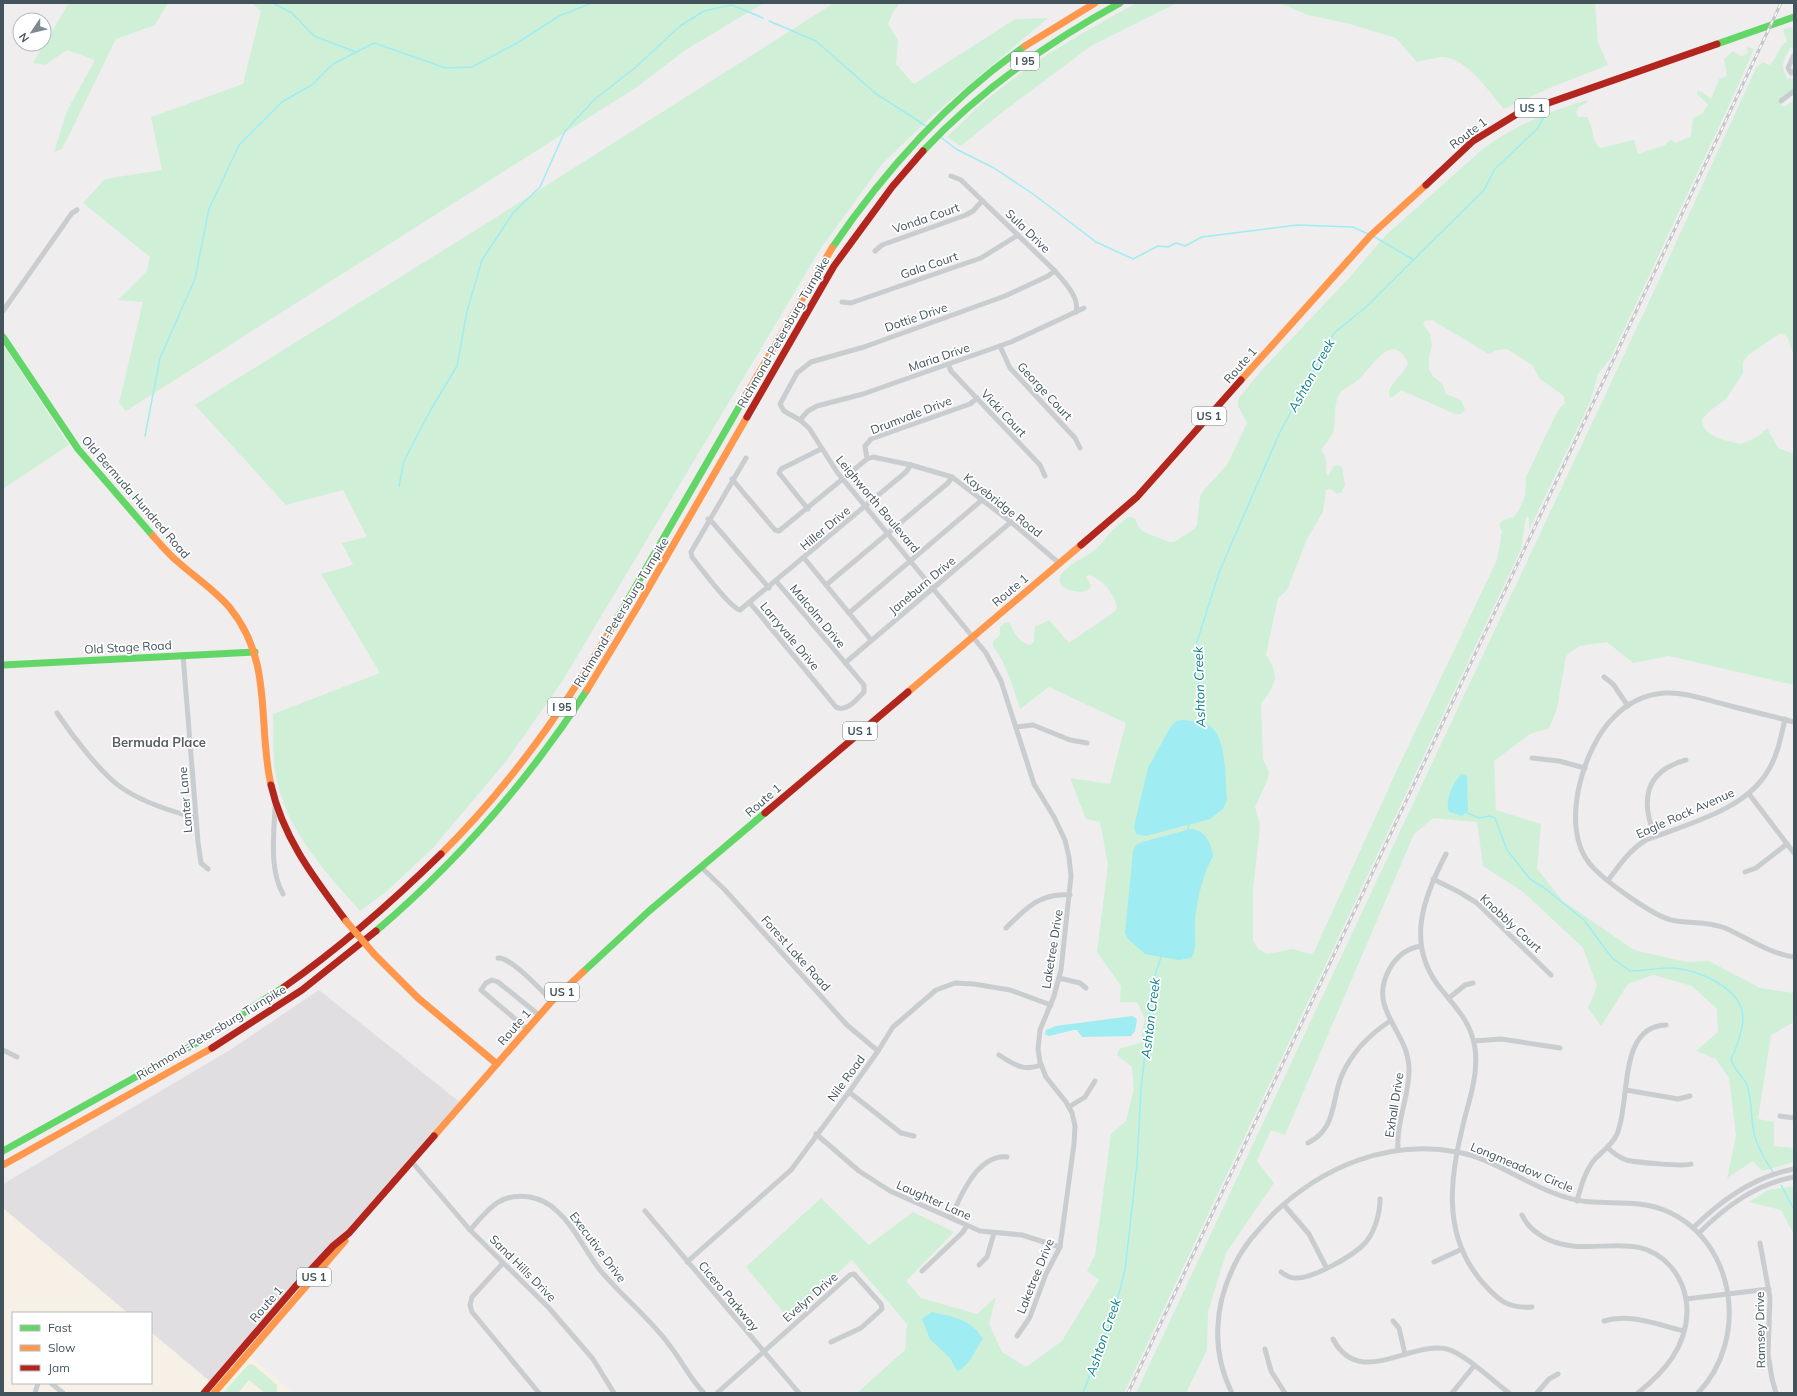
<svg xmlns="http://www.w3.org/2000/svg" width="1797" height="1396" viewBox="0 0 1797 1396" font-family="Mulish,sans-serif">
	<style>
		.commercial { fill: #f7f0e7 }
		.education { fill: #e0dee0 }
		.green { fill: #cff0d7; fill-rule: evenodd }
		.water { fill: #9fecf3 }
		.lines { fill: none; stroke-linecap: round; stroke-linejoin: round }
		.stream { stroke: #9fecf3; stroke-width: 1.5 }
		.street { stroke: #c9cdcf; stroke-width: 5 }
		.fast { stroke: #63d668; stroke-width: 7 }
		.slow { stroke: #ff974d; stroke-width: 7 }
		.jam { stroke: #b3261e; stroke-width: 7 }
		.rail-casing { stroke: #c4c6c8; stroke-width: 3 }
		.rail { stroke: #fff; stroke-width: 1.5; stroke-dasharray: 4.5; stroke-linecap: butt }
		.slow-bridge { stroke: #ff974d; stroke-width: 7 }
		.labels { text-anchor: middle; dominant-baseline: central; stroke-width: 3.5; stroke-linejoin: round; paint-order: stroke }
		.shield { fill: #fff; stroke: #7b878d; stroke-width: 1 }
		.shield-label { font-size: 11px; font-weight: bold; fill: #43535c }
		.street-label { font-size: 12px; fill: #43535c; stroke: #fff }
		.water-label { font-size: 13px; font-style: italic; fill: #047e8a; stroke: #fff }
		.neighbourhood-label { font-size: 13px; font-weight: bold; fill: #585e62; stroke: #fff }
	</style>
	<rect width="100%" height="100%" fill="#efedee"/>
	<polygon class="commercial" points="3,1208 128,1313 13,1313 13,1383 151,1383 151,1332 212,1383 241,1349 294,1393 3,1393"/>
	<polygon class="education" points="319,990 462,1104 212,1383 151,1332 151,1313 128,1313 3,1208 3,1184 230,1050"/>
	<g class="green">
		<polygon points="69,3 168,3 155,25 116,39 62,149 54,152 67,111 95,60 67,50 45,65 33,63"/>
		<polygon points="252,3 764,3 687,49 637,87 126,411 119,403 143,302 118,300 147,271 150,257 83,203 105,179 162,170 151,117 243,84 261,11"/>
		<path d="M834 3H900L893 12 888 24 898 40 896 64 914 84 1015 19 1048 18 932 116 882 164 821 248 563 680 507 760 433 848 387 891 360 911C326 872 289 834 277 781 272 760 274 736 273 714L380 673 321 574 353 565 342 543 367 537 343 490 286 505 195 405 487 223Z"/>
		<path d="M1137 3H1177L1091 46 1000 114 961 146 947 137C960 125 972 112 985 101 1031 62 1084 31 1137 3Z"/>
		<path d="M1279 3H1595L1598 42 1608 65 1552 87 1504 109C1489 92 1466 56 1441 57 1433 58 1425 60 1417 62L1396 38 1350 24 1308 15Z"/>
		<path d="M1794 27V50L1791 47C1784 59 1779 66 1788 79L1790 78 1794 80V88L1778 101 1784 107 1794 100V357L1788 338 1784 334H1779L1748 355 1743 362V373L1726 399 1711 410 1702 419C1702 438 1726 440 1741 444L1759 436 1767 428 1778 448 1794 454V685L1669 656 1633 663 1607 642 1579 646 1566 656 1557 709 1549 728 1530 734 1494 761 1496 810 1541 824 1537 869 1563 901 1634 950 1686 962 1709 961 1760 988 1794 993V1022L1771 1035 1758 1119 1774 1122V1146L1794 1148V1162L1762 1171 1753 1161 1727 1178 1736 1136 1729 1078 1716 1059 1696 1051 1718 1032 1717 1009 1692 986 1653 975 1628 984 1601 1026 1588 1008 1597 986 1583 948 1522 891 1483 866 1477 822 1433 818 1414 834 1285 1135 1271 1130 1257 1161 1274 1183 1226 1253 1208 1312 1207 1350 1186 1393H1136L1647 306 1756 68 1763 62 1769 65C1778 60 1777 46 1787 42L1783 29Z"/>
		<path d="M1747 47 1754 49 1737 88 1610 359 1598 374 1590 402 1529 530V518L1527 516 1526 518 1521 549 1124 1393H857L905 1350 907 1324 852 1260 788 1318 746 1267 821 1198 869 1245 913 1212 954 1232 906 1281 921 1298 977 1314 996 1297 989 1324 1002 1352 1026 1367 1062 1341 1099 1280 1087 1271 1095 1255 1111 1134 1126 1121 1134 1089 1132 1067 1117 1055 1119 1049 1140 1043 1145 1019 1137 1002H1120L1121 986 1097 952 1108 865 1100 822 1086 819 1070 778 1110 784 1126 723 1049 687 1020 709 1012 684 1002 660 993 646V642L1000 635V627L1004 623 1009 622C1014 632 1018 642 1030 645L1034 642 1035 627 1049 620 1069 643 1114 612 1117 608C1115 594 1102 578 1088 575L1086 577 1091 585 1090 588C1081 597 1053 589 1061 575 1069 563 1085 558 1096 549 1101 545 1105 538 1110 533 1115 527 1122 522 1128 517L1135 518 1139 528 1144 532 1169 542H1174L1193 530 1197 525 1200 497 1204 490 1227 465 1247 423 1238 406V399L1261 371 1349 278 1386 235 1483 149C1513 126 1550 111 1587 100L1588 102 1579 107 1576 112 1578 117H1587C1594 126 1591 141 1600 148L1634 140 1638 154 1665 145 1671 139 1675 143 1691 136 1693 118 1703 113 1708 104 1697 94V91L1702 92 1711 99 1719 79 1727 76 1724 59 1733 51 1739 55 1743 56 1749 52 1746 49ZM1432 320 1489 354 1497 350 1507 349 1532 365 1540 379 1564 396 1565 403 1558 410 1526 477 1525 496 1519 510 1514 517C1505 519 1495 521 1502 531L1497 560 1396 772 1314 952 1311 954 1292 949 1267 954 1258 949 1253 941V889L1260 826 1255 807 1268 779 1269 772 1263 759 1261 704 1271 690 1275 678 1273 667 1266 655 1278 598 1287 590 1307 539 1323 512 1326 490 1331 489 1337 494 1342 492 1345 484 1342 467 1336 465 1333 467 1328 476 1326 472C1327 463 1327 458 1321 450 1325 444 1333 436 1334 429 1336 418 1333 404 1340 393 1344 388 1353 385 1358 380 1373 367 1392 329 1408 363 1405 374 1384 387 1390 397H1393L1401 390 1455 414H1461L1465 410 1461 400 1446 394 1443 385 1433 376 1429 370V357L1432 346 1430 334 1423 324 1425 321Z"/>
		<polygon points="3,344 69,445 3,489"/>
		<polygon points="1794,1186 1794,1235 1781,1210 1749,1202 1768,1190"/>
		<polygon points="250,1364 255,1366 277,1385 277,1393 265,1393 249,1380 238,1393 223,1393 247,1366"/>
	</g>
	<g class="water">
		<path d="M1182 720C1190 721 1203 721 1210 726 1227 737 1225 781 1227 800L1223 809 1210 819 1146 836 1136 834 1134 827 1148 768 1171 726 1176 721Z"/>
		<path d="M1462 774 1467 776 1468 811 1462 816 1449 812C1444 803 1454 779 1462 774Z"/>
		<path d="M1191 829C1205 830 1212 844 1213 857 1202 873 1194 912 1195 931 1195 942 1197 948 1191 958L1179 960 1145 954 1128 939 1125 933 1133 851 1136 845 1142 842Z"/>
		<polygon points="1132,1016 1137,1019 1135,1031 1131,1036 1082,1037 1077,1030 1073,1030 1049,1036 1045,1034 1046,1030 1056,1026"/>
		<path d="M932 1312C954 1317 971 1319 983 1339 975 1349 970 1366 957 1371L950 1358 930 1339 922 1319Z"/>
	</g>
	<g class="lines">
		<g class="stream">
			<polyline points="273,3 292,13 314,36 356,52"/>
			<polyline points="769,21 816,41 875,93 926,126"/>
			<polyline points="942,138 956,149 994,168 1033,194 1096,242 1133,259 1158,246 1168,247 1176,243 1185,246 1202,237 1297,225 1353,227 1368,234"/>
			<polyline points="1373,236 1414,260"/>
			<polyline points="145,436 160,358 195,279 209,209 239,145 282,102 313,84 333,64 374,43 446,68 472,67 517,43 559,16 592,3"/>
			<polyline points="399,486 404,461 430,411 457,366 467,311 482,260 513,213 540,187 565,131 595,99 636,67 680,26 704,11 732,5 763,18"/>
			<polyline points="1202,725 1195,648 1220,570 1280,432 1334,333 1366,307 1484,190 1495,169 1537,129 1548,110"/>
			<path d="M1467 813 1479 818 1489 816 1495 818 1507 850 1530 879 1546 889 1584 920 1612 958 1630 971C1644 971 1659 967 1673 968 1698 970 1743 988 1743 1018 1743 1029 1736 1050 1731 1059 1734 1070 1743 1076 1747 1085 1752 1100 1751 1113 1753 1128 1755 1143 1765 1160 1773 1172"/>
			<polyline points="1187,832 1189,824"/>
			<polyline points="1781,1185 1794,1210"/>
			<polyline points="1083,1393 1114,1312 1125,1270 1137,1164 1141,1090 1153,981 1161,957"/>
		</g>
		<g class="street">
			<polyline points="1794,55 1788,68 1791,73 1794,71"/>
			<polyline points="1781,101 1794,91"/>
			<path d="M951 176 961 180 1055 271C1064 282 1080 297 1076 312"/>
			<polyline points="875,251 882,245 966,215 973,211 982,201"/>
			<polyline points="842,302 851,303 981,258 1018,235"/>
			<polyline points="3,311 72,213 77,210"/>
			<polyline points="1000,346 1010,368 1075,438 1080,448"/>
			<polyline points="948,364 951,371 1040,465 1045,476"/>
			<polyline points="800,420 808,411 817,406 863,394 1011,342 1084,308"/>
			<path d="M746 458 691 552 692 557C700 567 730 608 740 610L906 472 911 465"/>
			<polyline points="867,459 865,446 871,439 970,404 977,398"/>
			<polyline points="732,479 775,530 779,531 867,459 873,457 911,465 952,477 1011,522 1059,563"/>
			<polyline points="808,509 779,473 781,469 821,449"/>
			<polyline points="708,519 713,523 769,588"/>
			<polyline points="804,558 871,640"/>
			<polyline points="826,585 948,483 952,477"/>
			<path d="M750 603 836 707C846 713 857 699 864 692V685L776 581"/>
			<polyline points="849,613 982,500"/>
			<polyline points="183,655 198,842 201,863 208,869"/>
			<polyline points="845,663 1011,522"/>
			<polyline points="1604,677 1613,684 1628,706"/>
			<path d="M57 713C71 734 102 775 122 788 144 803 171 811 196 818"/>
			<path d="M1794 722C1772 716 1749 711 1727 705 1706 700 1686 692 1665 693 1646 694 1627 703 1614 717 1583 747 1559 828 1590 864 1603 880 1652 915 1671 920 1689 924 1707 921 1725 928 1748 938 1768 953 1794 957"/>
			<polyline points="1016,727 1033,725 1070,740 1087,743"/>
			<polyline points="1532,758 1559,761 1585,768"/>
			<polyline points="1749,794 1794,853"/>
			<path d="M275 807C274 833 269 870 283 894"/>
			<path d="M1655 836C1640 800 1645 771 1686 760"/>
			<path d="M1446 854C1423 898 1405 945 1441 989 1456 1008 1471 1022 1475 1048 1478 1070 1472 1092 1466 1113 1451 1172 1439 1233 1483 1283 1498 1300 1508 1309 1532 1307"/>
			<polyline points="701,867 725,890 847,1025 878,1051"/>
			<polyline points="1745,872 1756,868 1787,844"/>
			<polyline points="1433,879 1459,892 1477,903 1551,975"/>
			<path d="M1608 880C1620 865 1629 850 1646 840 1687 824 1747 810 1769 769 1778 754 1781 736 1785 719"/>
			<path d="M1006 928C1025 909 1041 892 1070 895"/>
			<path d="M498 958C511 957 542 991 552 1001"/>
			<polyline points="1059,978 1080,983 1086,988"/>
			<polyline points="1449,998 1465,985 1473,983"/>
			<polyline points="527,1029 481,990 486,983 492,980 498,982 539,1015"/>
			<polyline points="1474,1041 1501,1039 1560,1048"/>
			<polyline points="3,1050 17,1057"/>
			<path d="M999 1055C1013 1064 1024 1072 1041 1065"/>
			<polyline points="1626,1090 1678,1099 1690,1096"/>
			<polyline points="849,1092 901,1133 914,1136"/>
			<polyline points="1069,1107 1085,1097 1095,1081"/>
			<polyline points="1780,1116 1794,1118"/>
			<polyline points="816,1134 859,1171 890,1191 980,1231 1022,1235 1060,1247"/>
			<path d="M1308 1143C1337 1129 1331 1100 1342 1075 1352 1052 1369 1035 1390 1021"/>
			<path d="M1608 1148C1613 1153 1619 1157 1626 1160 1634 1162 1684 1167 1691 1164"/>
			<path d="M1398 1150C1396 1120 1410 1096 1409 1068 1408 1030 1366 1009 1390 968 1397 956 1408 948 1421 946"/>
			<polyline points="412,1162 470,1230 549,1308 593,1359 614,1393"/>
			<path d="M1577 1201C1581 1186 1585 1171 1595 1159 1603 1151 1612 1145 1617 1134 1631 1103 1617 1026 1666 1025"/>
			<polyline points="1284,1205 1309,1234 1326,1267"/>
			<polyline points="645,1211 799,1393"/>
			<path d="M1522 1215C1527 1226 1535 1232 1545 1238 1590 1261 1636 1226 1671 1267 1682 1280 1687 1296 1687 1312 1686 1348 1664 1372 1638 1393"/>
			<path d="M951 1218C960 1196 978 1154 1007 1157"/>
			<path d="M1693 1228C1721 1200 1755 1176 1794 1169"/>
			<path d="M470 1230C488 1210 499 1192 530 1197 540 1199 550 1204 557 1211 575 1227 585 1251 600 1270 622 1297 650 1318 670 1346 682 1361 690 1379 704 1393"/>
			<path d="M1699 1233C1726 1206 1756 1184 1794 1177"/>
			<polyline points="1760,1243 1770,1298 1768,1354 1772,1379 1776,1393"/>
			<polyline points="687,1262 791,1170 849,1092 878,1051 893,1027 936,990 955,983 974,984 1010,990 1051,1005"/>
			<polyline points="1434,1262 1462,1249"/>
			<polyline points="503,1263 472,1297 470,1305 472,1312 539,1393"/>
			<polyline points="979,1265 987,1257 994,1233"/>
			<polyline points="922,1271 962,1233 967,1226"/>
			<path d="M1281 1272C1285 1275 1289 1278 1295 1278 1312 1279 1354 1256 1366 1242 1375 1231 1380 1213 1380 1199"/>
			<polyline points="1686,1299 1769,1289"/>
			<polyline points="1393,1321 1399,1328 1405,1354"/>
			<path d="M1604 1321C1630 1313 1659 1325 1684 1331"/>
			<polyline points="1017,1336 1030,1317 1046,1274 1060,1247 1074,1144 1075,1126 1072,1113 1066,1102 1046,1077 1040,1062 1038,1049 1040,1030 1054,996 1061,970 1071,876 1069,857 1065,840 1054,817 1034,784 1001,681 986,653 837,472 809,428 800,420 784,411 780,404 797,373 811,362 864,347 1005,296 1048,276 1055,271"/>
			<path d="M1333 1339C1359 1389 1409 1341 1447 1349 1465 1354 1493 1381 1509 1393"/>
			<polyline points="1265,1349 1271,1371 1285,1393"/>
			<polyline points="51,1383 63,1393"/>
			<polyline points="35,1393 38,1383"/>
			<polyline points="717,1393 850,1275 854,1274 881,1304 882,1309 861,1328 831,1342"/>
			<path d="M1232 1393C1211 1351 1214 1305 1235 1264 1244 1245 1259 1229 1273 1214 1322 1167 1388 1139 1457 1152 1496 1159 1527 1186 1565 1197 1598 1208 1632 1197 1664 1210 1736 1239 1750 1339 1698 1393"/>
			<polyline points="1452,1393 1474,1366"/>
			<polyline points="1537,1393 1549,1379 1558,1374"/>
		</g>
		<g class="fast">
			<polyline points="1717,44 1794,17"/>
			<path d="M923 151C980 90 1047 43 1120 3"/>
			<path d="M832 248C885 170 948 100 1025 46"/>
			<polyline points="3,337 78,449 153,536"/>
			<polyline points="618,617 746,395"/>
			<polyline points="3,665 255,652"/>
			<path d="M376 931C458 861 528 781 587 690"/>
			<polyline points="583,972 649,911 765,813"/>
			<polyline points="3,1151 200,1041 284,987"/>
		</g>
		<g class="slow">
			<polyline points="1025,46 1095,3"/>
			<polyline points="1241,380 1371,235 1426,185"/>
			<polyline points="746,395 832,248"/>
			<path d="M153 536C161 545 169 555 178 562 196 578 215 590 230 608 274 662 257 724 271 785"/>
			<polyline points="587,690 638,606 747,417"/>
			<polyline points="908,692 1081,545"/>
			<path d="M441 854C511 785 569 702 618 617"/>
			<polyline points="374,954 418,998 497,1064"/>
			<polyline points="434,1136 552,1001 583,972"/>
			<polyline points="3,1165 212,1048"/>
			<polyline points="214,1393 345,1241"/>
		</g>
		<g class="jam">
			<polyline points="1426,185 1473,141 1517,114 1717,44"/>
			<polyline points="747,417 834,266 892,187 923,151"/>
			<polyline points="1081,545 1137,497 1241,380"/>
			<path d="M271 785C283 838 314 878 346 921"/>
			<polyline points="765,813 908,692"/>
			<path d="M284 987C341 947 392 902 441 854"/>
			<polyline points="212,1048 302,990 376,931"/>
			<polyline points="204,1393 295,1287 333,1246 349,1233 434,1136"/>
		</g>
		<g class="rail-casing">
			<polyline id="rail" points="1128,1393 1781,3"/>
		</g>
		<use href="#rail" class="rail"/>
		<polyline class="slow-bridge" points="346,921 374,954"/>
	</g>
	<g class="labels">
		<g class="shield">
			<rect x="1011" y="52" width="28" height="18" rx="3"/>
			<rect x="1515" y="99" width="34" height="18" rx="3"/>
			<rect x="1192" y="407" width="34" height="18" rx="3"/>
			<rect x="548" y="698" width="28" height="18" rx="3"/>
			<rect x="843" y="722" width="34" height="18" rx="3"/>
			<rect x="545" y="983" width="34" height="18" rx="3"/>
			<rect x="297" y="1268" width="34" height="18" rx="3"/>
		</g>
		<g class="shield-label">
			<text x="1025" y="61">I 95</text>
			<text x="1532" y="108">US 1</text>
			<text x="1209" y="416">US 1</text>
			<text x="562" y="707">I 95</text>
			<text x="860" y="731">US 1</text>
			<text x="562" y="992">US 1</text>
			<text x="314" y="1277">US 1</text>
		</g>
		<g class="street-label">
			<text transform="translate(1468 133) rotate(-37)">Route 1</text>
			<text transform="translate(926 218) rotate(-19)">Vonda Court</text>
			<text transform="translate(1028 231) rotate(44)">Sula Drive</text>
			<text transform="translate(929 265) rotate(-19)">Gala Court</text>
			<text transform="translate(916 317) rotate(-19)">Dottie Drive</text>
			<text transform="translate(783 332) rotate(-60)">Richmond-Petersburg Turnpike</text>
			<text transform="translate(939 357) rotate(-19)">Maria Drive</text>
			<text transform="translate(1240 365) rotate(-49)">Route 1</text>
			<text transform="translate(1045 391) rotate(47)">George Court</text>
			<text transform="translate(1004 413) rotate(47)">Vicki Court</text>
			<text transform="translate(911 415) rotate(-21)">Drumvale Drive</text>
			<text transform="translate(136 497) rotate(49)">Old Bermuda Hundred Road</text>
			<text transform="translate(878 504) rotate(50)">Leighworth Boulevard</text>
			<text transform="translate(1003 505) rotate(38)">Kayebridge Road</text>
			<text transform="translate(825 528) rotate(-40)">Hiller Drive</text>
			<text transform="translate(922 585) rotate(-40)">Janeburn Drive</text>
			<text transform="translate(1010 590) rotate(-40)">Route 1</text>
			<text transform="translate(621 612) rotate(-59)">Richmond-Petersburg Turnpike</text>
			<text transform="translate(818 616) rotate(50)">Malcolm Drive</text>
			<text transform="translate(790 636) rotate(50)">Larryvale Drive</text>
			<text transform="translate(128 647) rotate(-3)">Old Stage Road</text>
			<text transform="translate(185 800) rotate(-95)">Lanter Lane</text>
			<text transform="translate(763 800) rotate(-41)">Route 1</text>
			<text transform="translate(1685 813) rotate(-24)">Eagle Rock Avenue</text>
			<text transform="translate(1511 923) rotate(43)">Knobbly Court</text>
			<text transform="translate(1052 949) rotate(-81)">Laketree Drive</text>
			<text transform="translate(796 953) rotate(48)">Forest Lake Road</text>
			<text transform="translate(514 1027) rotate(-49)">Route 1</text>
			<text transform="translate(211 1032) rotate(-31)">Richmond-Petersburg Turnpike</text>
			<text transform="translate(846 1078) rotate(-54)">Nile Road</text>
			<text transform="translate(1394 1105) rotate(-81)">Exhall Drive</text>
			<text transform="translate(1522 1167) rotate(23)">Longmeadow Circle</text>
			<text transform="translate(934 1200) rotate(24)">Laughter Lane</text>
			<text transform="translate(598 1247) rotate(53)">Executive Drive</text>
			<text transform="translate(523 1268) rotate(45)">Sand Hills Drive</text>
			<text transform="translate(1035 1276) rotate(-68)">Laketree Drive</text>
			<text transform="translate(729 1296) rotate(50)">Cicero Parkway</text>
			<text transform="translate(810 1297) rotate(-41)">Evelyn Drive</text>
			<text transform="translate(266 1304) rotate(-49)">Route 1</text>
			<text transform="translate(1760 1330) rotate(-91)">Ramsey Drive</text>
		</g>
		<g class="water-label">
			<text transform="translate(1311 375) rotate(-61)">Ashton Creek</text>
			<text transform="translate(1199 687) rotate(-92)">Ashton Creek</text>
			<text transform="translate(1150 1018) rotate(-83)">Ashton Creek</text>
			<text transform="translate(1103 1337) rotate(-71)">Ashton Creek</text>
		</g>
		<g class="neighbourhood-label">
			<text x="159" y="742">Bermuda Place</text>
		</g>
	</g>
	<rect width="1797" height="1396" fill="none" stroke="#43535c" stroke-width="8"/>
	<rect x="12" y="1312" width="140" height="72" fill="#ffffff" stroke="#b4babe"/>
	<rect x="20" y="1325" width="20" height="6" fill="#63d668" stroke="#b4babe"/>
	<text x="48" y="1332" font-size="12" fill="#43535c">Fast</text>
	<rect x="20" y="1345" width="20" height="6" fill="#ff974d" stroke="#b4babe"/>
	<text x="48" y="1352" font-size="12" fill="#43535c">Slow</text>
	<rect x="20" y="1365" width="20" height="6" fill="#b3261e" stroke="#b4babe"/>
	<text x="48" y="1372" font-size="12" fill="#43535c">Jam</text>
	<g transform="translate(32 32) rotate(235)"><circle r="19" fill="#ffffff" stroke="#b4babe"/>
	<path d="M0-3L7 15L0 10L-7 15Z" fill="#7f898f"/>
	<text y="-6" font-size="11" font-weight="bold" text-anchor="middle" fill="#43535c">N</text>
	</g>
</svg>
